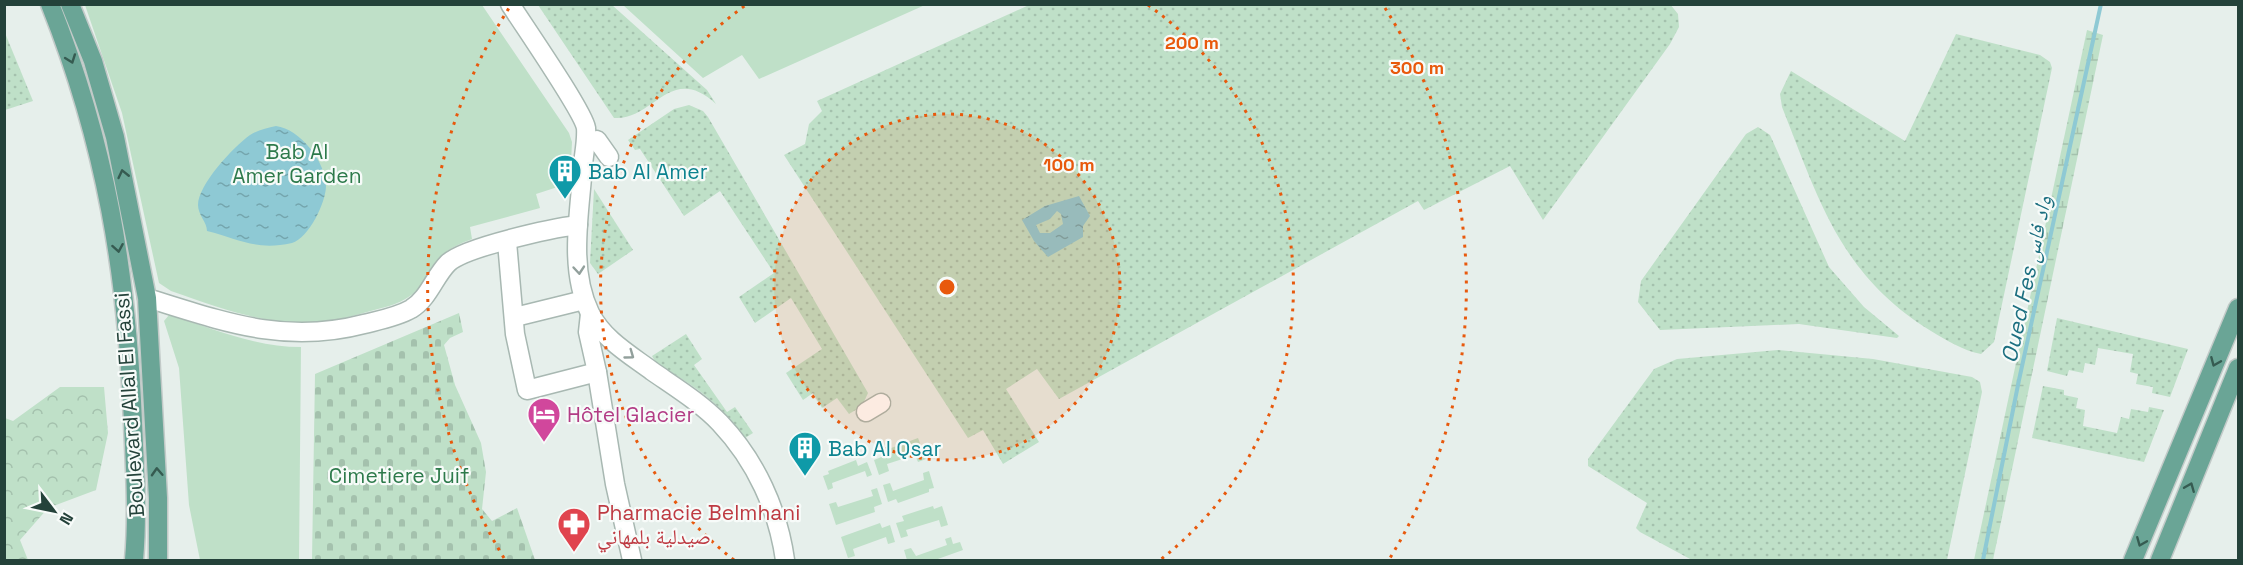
<svg xmlns="http://www.w3.org/2000/svg" width="2243" height="565" viewBox="0 0 2243 565" font-family="'Space Grotesk','Noto Naskh Arabic',sans-serif">
	<style>
		.green { fill: #bfe0c8 }
		.forest { fill: url(#forest-crowns) }
		.wetland { fill: url(#wetland-marsh) }
		.cemetery { fill: url(#cemetery-stones) }
		.garden { fill: url(#garden-dots) }
		.water { fill: url(#water-ripples); fill-rule: evenodd }
		.lines { fill: none; stroke-linecap: round; stroke-linejoin: round }
		.stream { stroke: #8ec9d4; stroke-width: 4 }
		.minor-casing { stroke: #a8b8b2; stroke-width: 21 }
		.major-casing { stroke: #c2cac8; stroke-width: 21 }
		.minor { stroke: #fff; stroke-width: 18 }
		.major { stroke: #6aa596; stroke-width: 18 }
		.oneway { stroke: #365b51 }
		.oneway2 { stroke: #92a09c }
		.ring { fill: none; stroke: #e8590c; stroke-width: 3; stroke-dasharray: 3 6 }
		.labels { text-anchor: middle; dominant-baseline: central; stroke-width: 4.5; stroke-linejoin: round; paint-order: stroke }
		.park-label { font-size: 21px; fill: #2d7a4b; stroke: #f7fbf9 }
		.culture-label { font-size: 21px; fill: #0d838f; stroke: #f7fbf9; text-anchor: start }
		.street-label { font-size: 21px; fill: #24423a; stroke: #f7fbf9 }
		.hotel-label { font-size: 21px; fill: #b23c85; stroke: #f7fbf9; text-anchor: start }
		.health-label { font-size: 21px; fill: #be3a42; stroke: #f7fbf9; text-anchor: start }
		.water-label { font-size: 22px; font-style: italic; fill: #1c6f80; stroke: #f7fbf9 }
		.centre { fill: #e8590c; stroke: #f7fbf9; stroke-width: 3 }
		.ring-label { font-size: 18px; text-anchor: middle; font-weight: bold; fill: #e8590c; stroke: #f7fbf9; stroke-width: 4.5; stroke-linejoin: round; paint-order: stroke }
	</style>
	<defs>
		<pattern id="forest-crowns" width="20" height="18" patternUnits="userSpaceOnUse" patternTransform="scale(1.5)"><rect width="20" height="18" fill="#bfe0c8"/><path d="M2 6a3 3 0 1 1 6 0M12 15a3 3 0 1 1 6 0" fill="none" stroke="#a4c1ad"/></pattern>
		<pattern id="wetland-marsh" width="20" height="14" patternUnits="userSpaceOnUse" patternTransform="scale(1.5)"><rect width="20" height="14" fill="#bfe0c8"/><path d="M1 5h8M5 5V1M11 12h8M15 12V8" fill="none" stroke="#a4c1ad"/></pattern>
		<pattern id="cemetery-stones" width="16" height="16" patternUnits="userSpaceOnUse" patternTransform="scale(1.5)"><rect width="16" height="16" fill="#bfe0c8"/><path d="M2 7V4a2 2 0 0 1 4 0v3zM10 15v-3a2 2 0 0 1 4 0v3z" fill="#a4c1ad"/></pattern>
		<pattern id="garden-dots" width="8" height="8" patternUnits="userSpaceOnUse" patternTransform="scale(1.5)"><rect width="8" height="8" fill="#bfe0c8"/><path d="M2 2h.1M6 6h.1" fill="none" stroke="#a4c1ad" stroke-width="1.8" stroke-linecap="round"/></pattern>
		<pattern id="water-ripples" width="26" height="14" patternUnits="userSpaceOnUse" patternTransform="scale(1.5)"><rect width="26" height="14" fill="#8ec9d4"/><path d="M2 4q2-2 4 0t4 0M15 11q2-2 4 0t4 0" fill="none" stroke="#74a5ad"/></pattern>
	</defs>
	<rect width="100%" height="100%" fill="#e6efeb"/>
	<g class="green">
		<path d="M85 5H482L569 133 572 142 570 183 536 194 540 208 470 227 472 239C456 245 441 252 432 267 425 277 420 289 410 296 398 305 381 308 367 312 290 335 243 316 171 291L159 283 122 113Z"/>
		<polygon points="623,5 925,5 759,79 742,55 703,78"/>
		<path d="M169 315C213 328 254 347 301 347L299 560H200L189 505 179 368 164 321Z"/>
		<polygon points="918,438 926,459 918,462 915,455 887,464 889,471 879,475 874,460 884,456 883,451"/>
		<polygon points="856,460 858,466 867,462 872,475 867,477 865,471 832,483 833,488 828,490 823,476 829,474 828,471"/>
		<polygon points="929,471 934,488 929,489 929,492 898,503 896,499 888,502 883,485 890,483 893,491 924,480 923,473"/>
		<polygon points="877,488 882,504 874,507 875,512 836,525 829,504 836,502 838,507 873,496 871,490"/>
		<polygon points="933,506 934,509 942,506 948,525 941,527 939,520 906,530 908,536 901,538 896,523 904,521 902,516"/>
		<polygon points="880,523 882,528 890,525 895,542 888,544 886,537 853,549 855,556 848,558 841,537"/>
		<polygon points="951,537 953,544 960,542 963,550 935,560 907,560 904,550 911,548 916,556 947,545 945,539"/>
	</g>
	<polygon class="forest" points="60,387 104,387 108,433 96,490 48,508 20,540 28,560 5,560 5,418 13,421"/>
	<polygon class="wetland" points="2087,30 2103,35 1993,560 1974,560"/>
	<polygon class="cemetery" points="459,313 463,332 450,338 444,345 455,385 481,443 486,472 482,509 492,521 517,508 535,560 312,560 315,374"/>
	<g class="garden">
		<polygon points="1670,4 1678,14 1679,27 1670,44 1543,220 1510,166 1424,210 1418,201 1059,399 1037,369 1006,389 1039,442 1003,464 983,430 968,438 784,155 805,144 809,124 822,111 817,101 1029,5"/>
		<path d="M538 5H612L707 90 716 104C670 62 654 121 614 118Z"/>
		<polygon points="5,33 33,101 5,110 4,110"/>
		<path d="M1956 34 2040 55 2050 62 2052 68 1994 342 1981 354C1964 351 1946 340 1931 331 1840 275 1819 200 1782 107L1780 94 1791 71 1905 141Z"/>
		<polygon points="689,105 703,111 708,117 868,393 862,406 849,414 837,398 822,408 813,393 803,400 786,373 822,349 791,298 755,323 739,297 774,273 720,191 684,216 640,149 635,150 628,140 674,109"/>
		<polygon points="1758,127 1770,135 1829,267 1864,307 1899,336 1897,338 1799,324 1660,330 1638,302 1641,281 1746,134"/>
		<polygon points="594,189 633,250 598,274 590,263"/>
		<polygon points="2057,318 2188,349 2170,397 2152,393 2153,387 2136,384 2138,374 2130,372 2133,354 2098,348 2095,365 2085,363 2083,373 2069,370 2067,376 2047,371"/>
		<path d="M686 334 702 359 694 365 727 412 735 407 753 433 745 438C720 402 693 385 656 363L652 356Z"/>
		<polygon points="1778,350 1873,359 1972,377 1980,382 1982,392 1947,560 1692,560 1640,532 1636,528 1647,503 1588,466 1588,459 1654,369 1677,359"/>
		<polygon points="2043,386 2064,390 2064,395 2078,398 2076,408 2085,410 2083,426 2117,433 2121,417 2129,419 2131,409 2148,412 2149,407 2164,410 2144,462 2032,438"/>
	</g>
	<g class="water">
		<path d="M276 126C300 129 326 162 326 186 326 202 309 238 292 243 256 251 239 239 207 231 207 222 198 215 198 205 198 185 233 147 250 135 258 130 267 128 276 126Z"/>
		<path d="M1079 196 1090 216 1083 226V237L1048 257 1034 241 1022 220 1045 206ZM1057 211 1061 214 1063 224 1050 233H1040L1036 225 1050 219Z"/>
	</g>
	<g class="lines">
		<polyline class="stream" points="1983,560 2019,380 2101,4"/>
		<g class="minor-casing">
			<g id="minor">
				<path d="M510 4C524 26 583 111 586 128 587 140 584 153 583 165 580 212 568 268 590 313 603 339 629 354 652 371 675 387 701 403 720 423 756 461 778 510 785 560"/>
				<polyline points="597,140 609,157"/>
				<polyline points="507,242 515,334 527,390 597,372 588,332 590,314"/>
				<path d="M147 298C222 321 284 345 364 324 380 320 397 317 411 309 429 298 434 277 448 263 465 247 553 228 578 225"/>
				<polyline points="515,317 584,300"/>
				<polyline points="597,372 615,484 632,560"/>
				<polyline points="866,412 881,403"/>
			</g>
		</g>
		<g class="major-casing">
			<g id="major">
				<path d="M50 4C106 145 127 273 133 423 135 469 138 515 134 560"/>
				<polyline points="70,4 93,61 115,137 147,298 158,498 158,560"/>
				<polyline points="2133,560 2238,308"/>
				<polyline points="2160,560 2238,368"/>
			</g>
		</g>
		<use href="#minor" class="minor"/>
		<use href="#major" class="major"/>
	</g>
	<defs><path id="oneway-chevron" d="M-2-3.5L2.5 0L-2 3.5" fill="none" stroke-width="1.6" stroke-linecap="round" stroke-linejoin="round" transform="scale(1.5)"/></defs>
	<g class="oneway">
		<use href="#oneway-chevron" transform="translate(71 59) rotate(70)"/>
		<use href="#oneway-chevron" transform="translate(123 174) rotate(-103)"/>
		<use href="#oneway-chevron" transform="translate(118 248) rotate(80)"/>
		<use href="#oneway-chevron" transform="translate(2215 362) rotate(113)"/>
		<use href="#oneway-chevron" transform="translate(157 472) rotate(-93)"/>
		<use href="#oneway-chevron" transform="translate(2190 487) rotate(-68)"/>
		<use href="#oneway-chevron" transform="translate(2141 542) rotate(112)"/>
	</g>
	<g class="oneway2">
		<use href="#oneway-chevron" transform="translate(579 270) rotate(85)"/>
		<use href="#oneway-chevron" transform="translate(630 355) rotate(36)"/>
	</g>
	<circle cx="947" cy="287" r="173" fill="#e8590c" fill-opacity=".12"/>
	<g class="ring">
		<circle cx="947" cy="287" r="173"/>
		<path d="M734 560A346 346 0 0 1 746 5M1148 5A346 346 0 0 1 1160 560"/>
		<path d="M504 558A519 519 0 0 1 509 8M1385 8A519 519 0 0 1 1390 558"/>
	</g>
	<defs>
		<g id="building-pin" transform="scale(1.725)"><path d="M0 17L-7.5 6A9.5 9.5 0 1 1 7.5 6Z" fill="#0f9aa8" stroke="#f7fbf9"/><path d="M-4-6H4V6H1V3H-1V6H-4ZM-2.5-4.3h1.7v1.8h-1.7ZM.8-4.3h1.7v1.8H.8ZM-2.5-1h1.7V.8h-1.7ZM.8-1h1.7V.8H.8Z" fill="#fff"/></g>
		<g id="hotel-pin" transform="scale(1.725)"><path d="M0 17L-7.5 6A9.5 9.5 0 1 1 7.5 6Z" fill="#d1479c" stroke="#f7fbf9"/><path d="M-6-4.5h1.5V1H6V5H4.5V3h-9V5H-6ZM-4 0a1.8 1.8 0 1 1 3.6 0ZM.5 0V-2.5h3Q6-2.5 6 0Z" fill="#fff"/></g>
		<g id="pharmacy-pin" transform="scale(1.725)"><path d="M0 17L-7.5 6A9.5 9.5 0 1 1 7.5 6Z" fill="#e0444e" stroke="#f7fbf9"/><path d="M-2-6h4v4h4v4h-4v4h-4v-4h-4v-4h4Z" fill="#fff"/></g>
	</defs>
	<g fill-rule="evenodd">
		<use href="#building-pin" x="565" y="171"/>
		<use href="#hotel-pin" x="544" y="414"/>
		<use href="#building-pin" x="805" y="448"/>
		<use href="#pharmacy-pin" x="574" y="524"/>
	</g>
	<g class="labels">
		<g class="park-label">
			<text x="297" y="151">Bab Al<tspan x="297" dy="24">Amer Garden</tspan></text>
			<text x="399" y="475">Cimetiere Juif</text>
		</g>
		<g class="culture-label">
			<text x="588" y="171">Bab Al Amer</text>
			<text x="828" y="448">Bab Al Qsar</text>
		</g>
		<g class="street-label">
			<text transform="translate(129 405) rotate(-94)">Boulevard Allal El Fassi</text>
		</g>
		<g class="hotel-label">
			<text x="567" y="414">Hôtel Glacier</text>
		</g>
		<g class="health-label">
			<text x="597" y="512">Pharmacie Belmhani<tspan x="597" dy="24">صيدلية بلمهاني</tspan></text>
		</g>
		<g class="water-label">
			<text transform="translate(2026 279) rotate(-78)">Oued Fes واد فاس</text>
		</g>
	</g>
	<circle cx="947" cy="287" r="9" class="centre"/>
	<g class="ring-label">
		<text x="1192" y="49">200 m</text>
		<text x="1417" y="74">300 m</text>
		<text x="1069" y="171">100 m</text>
	</g>
	<rect width="2243" height="565" fill="none" stroke="#24423a" stroke-width="12"/>
	<g transform="translate(54 511) rotate(122)" stroke="#f7fbf9" stroke-width="4.5" paint-order="stroke">
	<path d="M0-4.5L10 22L0 15L-10 22Z" fill="#24423a"/>
	<text y="-9" font-size="16" font-weight="bold" text-anchor="middle" fill="#24423a">N</text>
	</g>
</svg>
